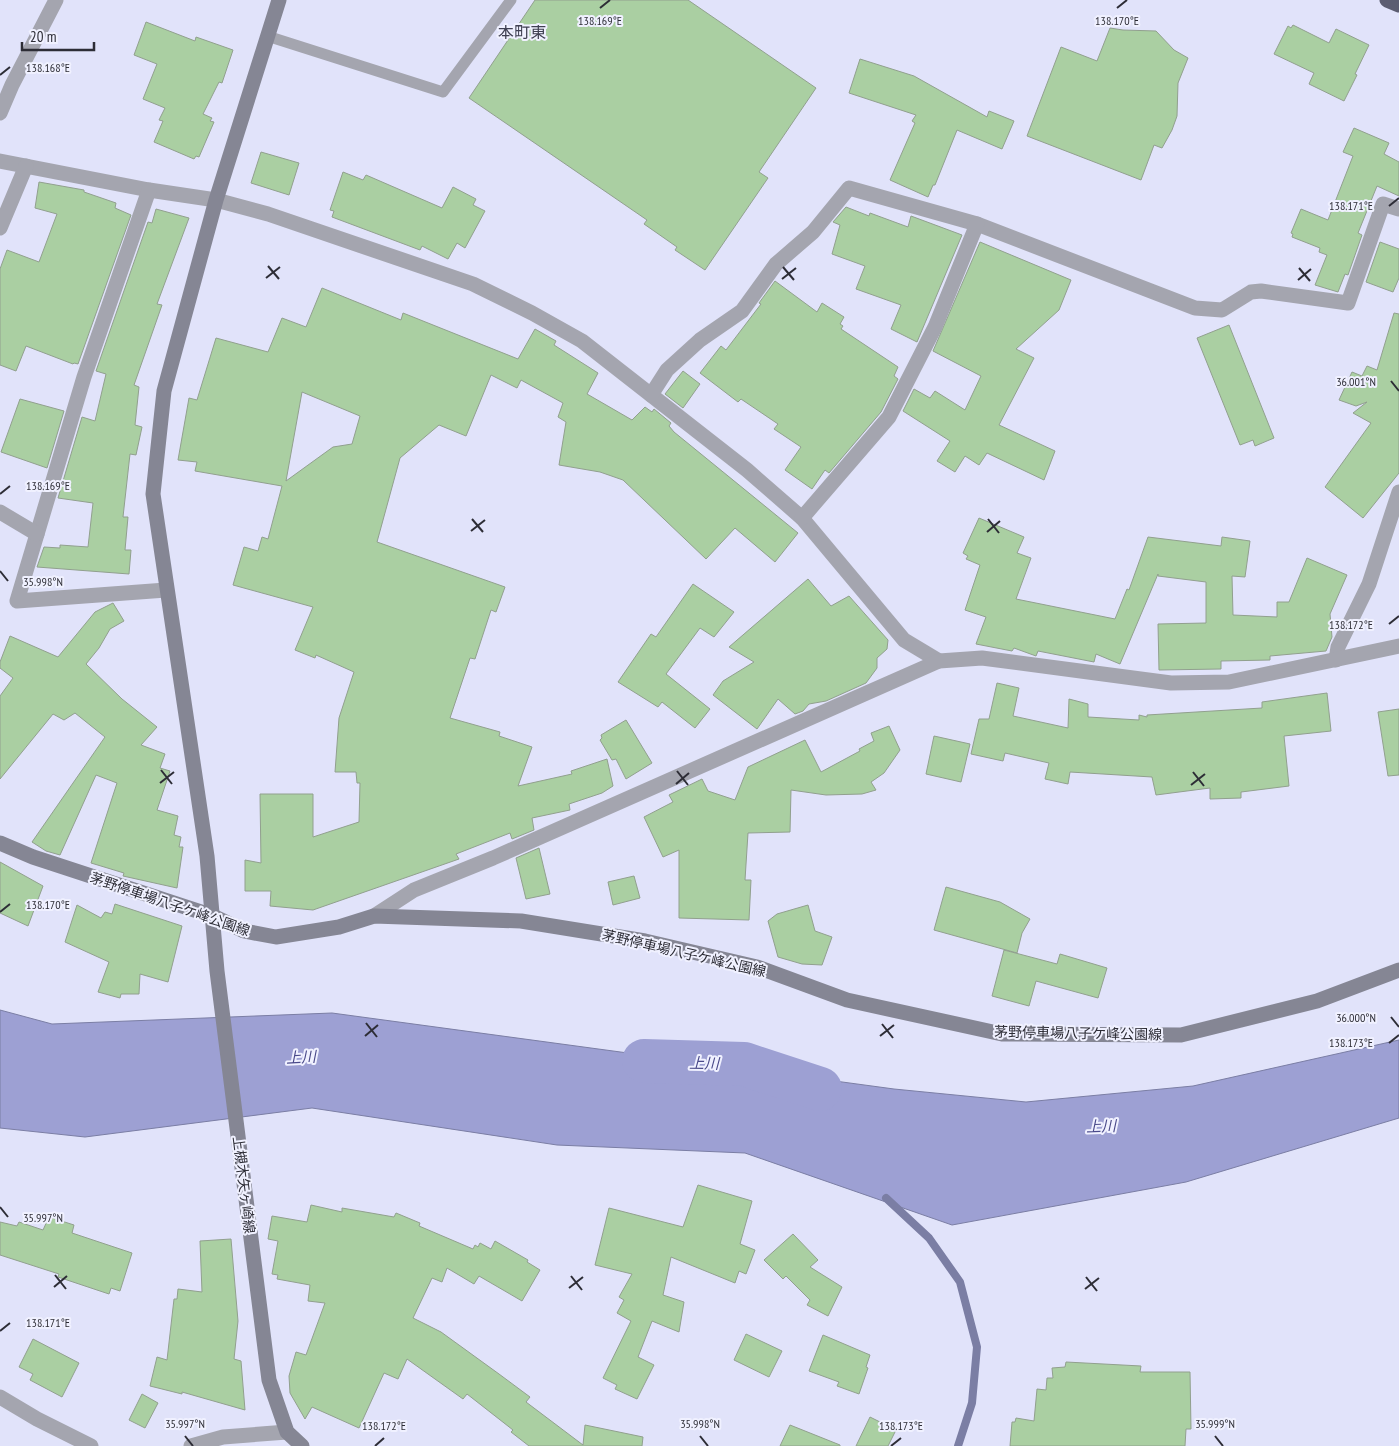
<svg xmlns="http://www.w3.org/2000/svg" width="1399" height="1446" viewBox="0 0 1399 1446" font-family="'PT Sans Narrow','Noto Sans JP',sans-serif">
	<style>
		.water { fill: #9da0d3; stroke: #7b7ea4 }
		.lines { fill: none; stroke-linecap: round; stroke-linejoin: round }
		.stream { stroke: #7b7ea4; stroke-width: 8 }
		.river { stroke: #9da0d3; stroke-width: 44 }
		.building { fill: #aacfa2; stroke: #91a08e; fill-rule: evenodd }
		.lane { stroke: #a4a5af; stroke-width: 11 }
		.street { stroke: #a4a5af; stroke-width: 15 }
		.secondary { stroke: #858694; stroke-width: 15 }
		.highway { stroke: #5c5d71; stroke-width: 15 }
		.ticks { fill: none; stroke: #2d2d36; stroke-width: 2 }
		.labels { text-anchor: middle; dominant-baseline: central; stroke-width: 4; stroke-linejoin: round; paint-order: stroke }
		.street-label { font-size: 14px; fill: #2d2d36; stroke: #f0f1ff }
		.water-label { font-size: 15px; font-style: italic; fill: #4a4a8a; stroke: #f0f1ff }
		.quarter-label { font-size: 16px; fill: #3f4052; stroke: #f0f1ff }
		.ticks-label { font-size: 12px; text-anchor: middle; fill: #2d2d36; stroke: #f0f1ff; stroke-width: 4; stroke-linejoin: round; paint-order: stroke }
	</style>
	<rect width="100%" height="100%" fill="#e1e3fa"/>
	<polygon class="water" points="0,1010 52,1024 332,1013 894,1089 1026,1102 1193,1086 1399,1040 1399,1118 1186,1182 952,1225 745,1153 557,1145 312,1108 85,1137 0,1128"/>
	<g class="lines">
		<g class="stream">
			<polyline points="744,1064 756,1075"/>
			<polyline points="886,1198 929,1238 960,1282 977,1347 972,1403 958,1446"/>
		</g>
		<polyline class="river" points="644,1061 744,1064 820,1089"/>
	</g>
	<g class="building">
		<polygon points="535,0 688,0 816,88 759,172 768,178 705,270 675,250 677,247 644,224 647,220 469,98"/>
		<polygon points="146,22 195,41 196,37 233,50 222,83 219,82 203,114 212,118 210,121 214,122 199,157 196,156 194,159 154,142 163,121 159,120 165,108 143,99 157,64 134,55"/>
		<polygon points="1293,25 1329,43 1336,29 1369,45 1355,74 1357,75 1344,101 1309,84 1314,73 1274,54 1288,26 1291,28"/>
		<polygon points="1110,28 1123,30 1156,31 1174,50 1188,58 1178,83 1177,116 1172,130 1162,148 1154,145 1141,180 1027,136 1061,47 1097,61"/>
		<polygon points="860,59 914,76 987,117 989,111 1014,121 1002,149 957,130 935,185 933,185 928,197 890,180 915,123 912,121 916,115 849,93"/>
		<polygon points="1354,128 1389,143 1384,154 1399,162 1399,196 1377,186 1358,233 1362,235 1348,275 1345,274 1338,292 1315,285 1327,255 1319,252 1320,248 1292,237 1293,234 1291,233 1301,209 1328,220 1353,156 1343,152"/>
		<polygon points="261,152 299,163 289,195 251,183"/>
		<polygon points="343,172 363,180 366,175 442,208 453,187 476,199 473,205 485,211 465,248 457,243 448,259 422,246 420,250 332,217 334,211 330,210"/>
		<polygon points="39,182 84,190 84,192 116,203 115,208 131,215 78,364 74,363 73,364 26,346 16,371 0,365 0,269 7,250 39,262 57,214 35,208"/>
		<polygon points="846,207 869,216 870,213 908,227 911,216 962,235 917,342 891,329 901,305 856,289 865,266 832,254 840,225 833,222"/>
		<polygon points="156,209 189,218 157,304 162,305 134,385 139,387 135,425 142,427 136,455 130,454 123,517 128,517 125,550 131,550 129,574 37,567 44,547 60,548 60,545 88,547 93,503 58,498 82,417 95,421 106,374 96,371 148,222 152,223"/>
		<polygon points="980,242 1071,280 1059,310 1016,349 1034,358 999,425 1055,451 1044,480 987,453 979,465 965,456 955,472 937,461 950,441 903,411 914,389 930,398 935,391 965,410 981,376 933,351"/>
		<polygon points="1380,242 1399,249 1399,278 1393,292 1366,282"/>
		<polygon points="775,281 817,312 822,303 844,317 840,324 843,326 841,329 898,367 894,376 898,379 881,412 829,473 825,470 812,489 785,470 801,447 774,429 778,424 741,399 738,402 700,373 721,346 726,350 761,304 759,303"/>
		<path d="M322 288 401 320 403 313 518 359 535 329 556 341 554 345 598 373 587 394 632 420 645 407 652 412 654 409 671 423 669 426 674 432 798 533 775 562 735 528 706 559 623 480 600 472 559 465 566 422 558 417 563 403 521 380 517 388 491 375 466 436 439 425 400 458 377 542 505 587 496 612 491 610 475 659 470 658 450 718 500 732 499 736 532 747 518 786 572 774 571 771 607 759 613 786 602 793 569 804 570 810 532 818 534 830 512 839 510 833 456 854 459 859 313 910 270 906 271 891H245V860L261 863 260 794H313V837L359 822 360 783H357L356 772H335L339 718 354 672 316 655 315 658 295 650 313 607 233 585 244 547 258 551 262 537 268 539 282 486 195 471 197 462 178 460 189 398 197 400 216 338 268 352 282 318 306 327ZM302 392 360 416 352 444 333 447 286 481Z"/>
		<polygon points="1394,313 1399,314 1399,473 1363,518 1325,487 1371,423 1353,413 1367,402 1356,406 1339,400 1352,372 1362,376 1367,366 1377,370"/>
		<polygon points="1229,325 1274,438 1255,446 1253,440 1240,445 1197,338"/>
		<polygon points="683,371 700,384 683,408 665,394"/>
		<polygon points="20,399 64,411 47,468 1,452"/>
		<polygon points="979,518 1024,537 1017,553 1031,558 1016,599 1115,619 1127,589 1129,590 1148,537 1221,546 1222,537 1250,541 1245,577 1232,576 1233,615 1277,617 1277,602 1289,602 1307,558 1347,575 1330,614 1332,637 1326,651 1270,656 1270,660 1221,661 1221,669 1159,670 1158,624 1206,623 1206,582 1158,576 1158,574 1120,664 1096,654 1094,662 1038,651 1036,656 1014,648 1012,651 976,644 986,617 965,610 980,565 966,559 968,556 963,553"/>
		<polygon points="808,579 831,606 849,596 888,640 887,649 877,658 877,668 866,683 826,701 809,704 803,711 795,714 778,699 757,729 713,695 723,681 754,662 729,647"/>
		<polygon points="693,584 734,612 714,637 700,628 666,674 710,709 695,728 662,702 658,707 618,682 651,634 656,637"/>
		<polygon points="113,603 124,621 110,629 99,648 86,664 122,699 157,727 141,745 165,754 160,768 170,771 157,810 178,816 174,835 181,837 179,847 183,847 177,888 123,876 124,873 91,863 117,783 96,775 60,855 46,851 32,842 105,737 75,713 64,720 53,714 0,779 0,696 13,678 0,668 0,662 10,636 58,657 95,612"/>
		<polygon points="997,683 1019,688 1013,716 1068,728 1069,699 1088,704 1088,717 1139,720 1139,715 1147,717 1147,715 1262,708 1262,702 1327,693 1331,731 1284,736 1289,786 1241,792 1241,798 1210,799 1210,788 1156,795 1152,777 1070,772 1068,784 1045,779 1049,763 1005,753 1003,761 971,754 979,719 989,719"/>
		<polygon points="1399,709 1399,775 1388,776 1378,712"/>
		<polygon points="626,720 652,763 626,779 616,759 612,760 600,740 602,738 601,735"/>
		<polygon points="889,726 900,750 884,773 871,782 876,790 862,794 826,795 791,790 790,832 748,833 745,880 751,880 749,920 679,918 679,850 663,857 644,817 673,802 669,795 702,779 708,791 735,800 748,767 805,740 821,772 860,751 859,749 874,741 871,733"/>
		<polygon points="934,736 970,744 961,782 926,774"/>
		<polygon points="539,848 550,894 526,899 516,858"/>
		<polygon points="0,862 43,886 28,926 0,913"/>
		<polygon points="634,876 640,898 613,905 608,882"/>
		<polygon points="946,887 1000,902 1030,919 1022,933 1017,953 934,930"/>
		<polygon points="115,904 182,926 168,982 140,974 139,994 121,994 120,998 98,992 109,962 65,942 77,905 101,918 105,912 112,914"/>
		<polygon points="808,905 815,931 832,937 822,965 802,964 778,957 768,921 777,914"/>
		<polygon points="1004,950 1057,964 1060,954 1107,968 1098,998 1036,981 1029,1006 992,996"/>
		<polygon points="698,1185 752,1201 740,1244 755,1250 746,1274 739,1271 735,1283 671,1257 663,1295 684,1302 679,1332 652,1321 638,1357 654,1365 637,1399 615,1389 617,1385 603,1378 631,1321 617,1313 624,1300 619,1297 632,1274 595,1265 609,1208 683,1227"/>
		<polygon points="311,1205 342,1212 342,1208 394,1217 396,1213 420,1223 419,1226 473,1249 475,1245 478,1247 480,1243 491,1249 495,1241 528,1260 527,1262 540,1270 522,1301 479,1276 474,1284 447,1268 442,1282 432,1278 413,1318 441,1332 499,1374 530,1397 526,1402 583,1445 585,1425 643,1437 642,1446 529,1446 511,1432 513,1430 467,1394 463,1399 407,1359 398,1379 384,1373 359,1428 312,1407 305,1419 290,1393 289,1376 296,1352 306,1355 325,1303 308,1301 310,1285 277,1279 278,1275 272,1274 278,1241 268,1239 272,1216 307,1222"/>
		<polygon points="49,1217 74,1225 72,1233 132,1253 120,1291 111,1288 109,1294 58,1277 59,1274 0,1255 0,1222 17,1226 19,1222 43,1230"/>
		<polygon points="793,1234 818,1260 810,1267 842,1287 828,1316 807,1305 810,1300 786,1276 783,1279 764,1260"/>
		<polygon points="231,1239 238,1321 234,1359 241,1361 245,1410 182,1392 182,1394 150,1386 157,1357 167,1360 174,1299 177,1299 178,1289 202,1292 200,1241"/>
		<polygon points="746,1334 782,1351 769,1377 734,1360"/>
		<polygon points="823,1335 870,1355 866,1367 868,1368 859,1394 837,1386 839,1382 809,1371"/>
		<polygon points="33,1339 79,1363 62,1397 30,1380 33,1374 19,1367"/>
		<polygon points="1066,1362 1141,1366 1140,1372 1190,1372 1191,1429 1186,1429 1185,1446 1010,1446 1012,1422 1015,1422 1016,1418 1034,1421 1037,1389 1046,1390 1047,1378 1053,1378 1052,1368 1065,1367"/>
		<polygon points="142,1394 158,1403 145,1428 129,1420"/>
		<polygon points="870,1417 896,1430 888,1446 856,1446"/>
		<polygon points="790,1425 840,1445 840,1446 780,1446"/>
	</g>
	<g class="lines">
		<polyline class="lane" points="267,36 443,92 511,0"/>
		<g class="street">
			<polyline points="0,113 12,85 56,0"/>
			<polyline points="0,161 149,190 216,200 268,214 473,284 532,313 582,341 747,470 802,518 904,640 939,661"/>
			<polyline points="149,190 84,377 17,601 166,590"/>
			<polyline points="0,228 26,166"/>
			<polyline points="651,395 667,370 700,340 742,311 776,264 813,232 849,188 977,224 1195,308 1222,310 1251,292 1261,291 1348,303 1383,204 1399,209"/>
			<polyline points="0,512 37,534"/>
			<polyline points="802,518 889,417 935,327 977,224"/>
			<polyline points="1336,660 1338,647 1369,584 1399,492"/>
			<polyline points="374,916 414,890 493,858 939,661 982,658 1171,683 1229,682 1399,646"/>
			<polyline points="0,1397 37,1419 91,1446"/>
			<polyline points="191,1446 223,1437 287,1432"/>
		</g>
		<g class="secondary">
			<polyline points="279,0 216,200 164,391 153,494 207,856 217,971 269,1380 287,1432 302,1446"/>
			<polyline points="0,843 33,857 213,916 244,931 276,937 339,927 374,916 521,921 645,941 757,967 847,1000 1002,1034 1181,1035 1317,1001 1399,970"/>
		</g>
		<polyline class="highway" points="1387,0 1399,5"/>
	</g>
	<path class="ticks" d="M600 8 610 0M1117 8 1127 0M0 75 10 67M1389 206 1399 198M268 266 279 279M783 267 794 280M1299 268 1310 281M266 278 280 267M782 279 796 268M1298 280 1311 269M1391 381 1399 391M0 494 10 486M472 519 483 532M988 519 999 533M471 531 485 520M987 532 1000 521M0 571 8 581M1389 624 1399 616M161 770 172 784M677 771 688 785M1193 772 1204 786M160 783 174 772M676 784 689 773M1191 785 1205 774M0 912 10 904M1391 1017 1399 1027M366 1023 377 1037M882 1024 893 1038M365 1036 378 1025M880 1036 894 1025M1389 1043 1399 1035M0 1207 8 1217M55 1275 66 1289M571 1276 582 1290M1086 1277 1097 1291M54 1287 67 1276M569 1288 583 1277M1085 1289 1099 1278M0 1331 10 1323M185 1436 193 1446M700 1436 708 1446M1215 1436 1223 1446M375 1446 384 1438M891 1446 901 1438"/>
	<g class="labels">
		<g class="street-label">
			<text transform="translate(170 904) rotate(19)">茅野停車場八子ケ峰公園線</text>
			<text transform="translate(684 953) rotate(13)">茅野停車場八子ケ峰公園線</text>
			<text transform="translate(1078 1033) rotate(1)">茅野停車場八子ケ峰公園線</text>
			<text transform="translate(244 1185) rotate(83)">上槻木矢ヶ崎線</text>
		</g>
		<g class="water-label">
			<text transform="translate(301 1057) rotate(-3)">上川</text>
			<text transform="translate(704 1063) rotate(1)">上川</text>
			<text transform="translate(1101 1126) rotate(-2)">上川</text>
		</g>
		<g class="quarter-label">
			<text x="522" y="32">本町東</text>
		</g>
	</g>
	<g class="ticks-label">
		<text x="600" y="25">138.169°E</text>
		<text x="1117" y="25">138.170°E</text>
		<text x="48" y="72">138.168°E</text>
		<text x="1351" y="210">138.171°E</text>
		<text x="1356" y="386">36.001°N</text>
		<text x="48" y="490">138.169°E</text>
		<text x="43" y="586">35.998°N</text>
		<text x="1351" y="629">138.172°E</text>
		<text x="48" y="909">138.170°E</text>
		<text x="1356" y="1022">36.000°N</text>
		<text x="1351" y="1047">138.173°E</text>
		<text x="43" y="1222">35.997°N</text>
		<text x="48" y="1327">138.171°E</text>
		<text x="185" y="1428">35.997°N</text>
		<text x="700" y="1428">35.998°N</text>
		<text x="1215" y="1428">35.999°N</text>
		<text x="384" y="1430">138.172°E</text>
		<text x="901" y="1430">138.173°E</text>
	</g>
	<path d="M22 42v8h72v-8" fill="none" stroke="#2d2d36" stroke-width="2.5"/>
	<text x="30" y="42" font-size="15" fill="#2d2d36" stroke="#f0f1ff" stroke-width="4" paint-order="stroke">20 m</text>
</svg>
